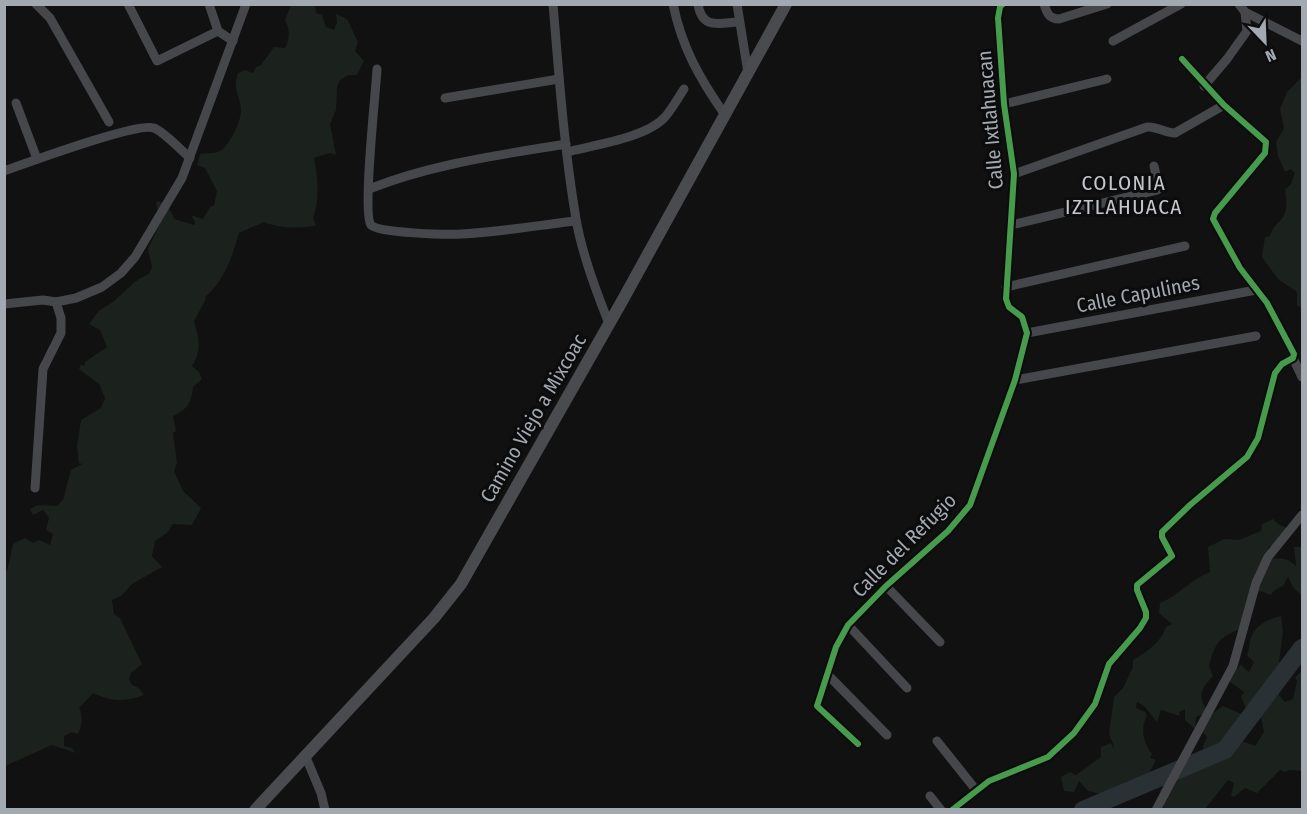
<svg xmlns="http://www.w3.org/2000/svg" width="1307" height="814" viewBox="0 0 1307 814" font-family="'Fira Sans Condensed',sans-serif">
	<style>
		.green { fill: #1b211c }
		.lines { fill: none; stroke-linecap: round; stroke-linejoin: round }
		.river { stroke: #2a3135; stroke-width: 18 }
		.street { stroke: #45474a; stroke-width: 9 }
		.secondary { stroke: #494b4e; stroke-width: 12 }
		.cycleway-casing { stroke: #0c0c0d; stroke-width: 10 }
		.cycleway { stroke: #469c4c; stroke-width: 6 }
		.labels { text-anchor: middle; dominant-baseline: central; stroke-width: 6; stroke-linejoin: round; paint-order: stroke }
		.street-label { font-size: 20px; fill: #a3a9b1; stroke: #0c0c0d }
		.neighbourhood-label { font-size: 21px; letter-spacing: 1.5px; fill: #c4c8cd; stroke: #0c0c0d }
	</style>
	<rect width="100%" height="100%" fill="#111112"/>
	<g class="green">
		<path d="M291 5H315L316 13 322 15 326 27 334 30 337 23 336 14 347 19 358 42 355 51 364 61 357 75H349L340 80 337 87 336 110 330 124 336 155 330 153 314 158C318 177 320 199 313 218L316 226C299 228 280 229 264 222L239 233C232 257 225 280 205 297L206 299 194 321C199 339 202 350 192 366L199 372 202 379 193 387C192 402 187 410 173 416L176 431 173 433 177 463 174 471 183 491 201 508 192 525 173 524 167 533 155 541 152 556 162 567 132 584 121 596 112 600 114 614 120 618 142 664 131 673 129 679 132 685 139 688 144 695C124 702 112 702 93 693L79 708C83 715 82 727 78 734L72 732 64 736V746L72 748 76 753 52 745 5 766V574C10 565 10 555 13 544L25 538 33 543 39 540 50 545 53 534 46 530 49 518 43 510 33 515 30 509 38 505 57 506 63 500 71 470 82 464 79 463 77 446 81 420 101 408 105 398 99 384 79 369 81 364 84 366 85 362 107 347 100 330 89 324C92 321 95 315 98 312 102 308 109 305 114 301 126 291 135 279 149 274L152 267 148 249 160 224 156 201C166 202 171 210 174 219L194 225 195 222 191 215 203 219 210 207 214 205 217 191 205 168 197 165 200 154C207 153 218 154 223 149 231 141 241 122 241 110 240 94 232 90 238 73L245 70 253 73 256 67 261 65 274 47 285 48C290 38 290 29 285 20Z"/>
		<path d="M1302 77V309L1297 305V292L1278 279 1262 257 1265 237 1270 236C1275 221 1280 224 1284 215 1288 207 1286 198 1285 190L1291 184 1295 173 1291 169 1285 172 1278 156 1276 142 1284 128 1280 109 1287 92Z"/>
		<path d="M1273 519 1278 524 1292 530 1289 538 1269 547 1264 558C1279 561 1282 554 1296 566L1294 547H1302V596L1293 587 1288 577 1283 586 1275 590 1270 595 1261 591 1248 599 1243 628C1219 637 1216 641 1209 666L1213 676C1201 690 1198 692 1206 710L1203 714 1196 717 1195 729 1185 720V709L1179 712 1180 716 1161 710 1157 722 1145 707 1137 702 1136 708 1145 712 1147 716C1140 728 1143 742 1152 754L1150 758 1156 760 1149 773 1138 777 1116 794 1106 795 1088 791 1079 781 1074 792 1064 791 1061 777 1070 772 1076 775 1101 757V747L1111 743 1114 749V746L1109 734 1114 697 1123 688 1133 667V660C1148 651 1160 643 1166 627L1172 624 1159 613 1160 603C1179 595 1190 580 1210 572L1208 547 1224 539 1239 540 1261 531 1262 524Z"/>
		<path d="M1281 616 1283 632 1279 662 1283 665 1289 663 1280 685 1279 695 1285 702 1293 699 1297 681 1295 677 1302 671V771L1289 770 1285 772 1280 770 1257 793 1245 788 1234 797 1231 796 1234 783 1228 780 1205 809H1164L1160 791 1171 771 1205 758 1203 746 1207 737 1199 728 1206 718 1223 706 1244 715 1235 738 1255 746 1264 732 1260 713 1246 708 1241 697 1244 692 1230 682 1231 674 1241 665 1249 672 1254 662 1247 655C1250 648 1249 640 1252 635 1258 623 1269 619 1281 616Z"/>
	</g>
	<g class="lines">
		<polyline class="river" points="1083,810 1225,750 1302,648"/>
		<g class="street">
			<polyline points="36,4 50,18 109,122"/>
			<polyline points="128,4 157,61 218,31"/>
			<polyline points="209,4 218,31 233,41"/>
			<path d="M553 4C559 76 564 148 576 219 582 254 596 290 609 324"/>
			<path d="M673 4C682 48 700 79 725 115"/>
			<path d="M698 4C702 30 719 23 739 22"/>
			<polyline points="737,4 748,73"/>
			<path d="M1044 4C1047 13 1049 19 1059 19L1107 4"/>
			<polyline points="1239,4 1245,12 1302,41"/>
			<polyline points="1113,41 1181,4"/>
			<path d="M377 69C376 91 362 214 371 225 378 233 448 235 462 234 500 232 539 225 576 221"/>
			<polyline points="1204,86 1227,59 1247,31 1245,12"/>
			<polyline points="445,98 559,79"/>
			<polyline points="16,103 37,159"/>
			<polyline points="1004,104 1107,79"/>
			<path d="M567 152C594 145 646 138 665 117 672 109 678 98 684 89"/>
			<path d="M4 171C27 163 137 122 154 128 164 132 181 150 190 158"/>
			<path d="M1014 174 1147 127C1157 126 1164 133 1175 133L1224 105"/>
			<path d="M369 189C432 164 499 155 566 144"/>
			<polyline points="1011,225 1157,190 1159,189 1154,166"/>
			<polyline points="1006,287 1185,246"/>
			<polyline points="4,304 43,300 56,302 76,298 102,287 121,273 135,257 182,178 246,4"/>
			<polyline points="1027,333 1256,290"/>
			<polyline points="1293,358 1302,377"/>
			<polyline points="1015,380 1256,336"/>
			<polyline points="35,488 43,369 61,333 61,318 56,302"/>
			<polyline points="886,586 940,642"/>
			<polyline points="848,625 907,688"/>
			<polyline points="827,674 887,735"/>
			<polyline points="937,741 976,790"/>
			<polyline points="858,744 817,706 836,647 848,625 886,586 948,531 970,505 1015,380 1027,333 1022,317 1009,307 1006,299 1014,174 1004,104 998,18 1000,7 1003,4"/>
			<polyline points="305,755 321,793 325,810"/>
			<polyline points="930,796 941,810"/>
			<polyline points="952,810 989,781 1048,757 1074,733 1095,704 1109,664 1140,628 1146,618 1146,612 1137,590 1137,585 1172,556 1162,537 1162,532 1190,505 1247,457 1258,438 1275,373 1282,364 1293,358 1294,354 1267,303 1240,268 1213,219 1215,213 1265,153 1266,142 1224,105 1182,59"/>
			<polyline points="1156,810 1233,666 1256,583 1268,557 1302,515"/>
		</g>
		<polyline class="secondary" points="255,810 434,618 461,584 621,303 786,4"/>
		<g class="cycleway-casing">
			<g id="cycleway">
				<polyline points="858,744 817,706 836,647 848,625 886,586 948,531 970,505 1015,380 1027,333 1022,317 1009,307 1006,299 1014,174 1004,104 998,18 1000,7 1003,4"/>
				<polyline points="952,810 989,781 1048,757 1074,733 1095,704 1109,664 1140,628 1146,618 1146,612 1137,590 1137,585 1172,556 1162,537 1162,532 1190,505 1247,457 1258,438 1275,373 1282,364 1293,358 1294,354 1267,303 1240,268 1213,219 1215,213 1265,153 1266,142 1224,105 1182,59"/>
			</g>
		</g>
		<use href="#cycleway" class="cycleway"/>
	</g>
	<g class="labels">
		<g class="street-label">
			<text transform="translate(990 120) rotate(-95)">Calle Ixtlahuacan</text>
			<text transform="translate(1138 294) rotate(-11)">Calle Capulines</text>
			<text transform="translate(533 418) rotate(-60)">Camino Viejo a Mixcoac</text>
			<text transform="translate(904 545) rotate(-45)">Calle del Refugio</text>
		</g>
		<g class="neighbourhood-label">
			<text x="1124" y="183">COLONIA<tspan x="1124" dy="24">IZTLAHUACA</tspan></text>
		</g>
	</g>
	<rect width="1307" height="814" fill="none" stroke="#a3a9b1" stroke-width="12"/>
	<g transform="translate(1265 42) rotate(157)" stroke="#0c0c0d" stroke-width="4.5" paint-order="stroke">
	<path d="M0-4.5L10 22L0 15L-10 22Z" fill="#a3a9b1"/>
	<text y="-9" font-size="16" font-weight="bold" text-anchor="middle" fill="#a3a9b1">N</text>
	</g>
</svg>
